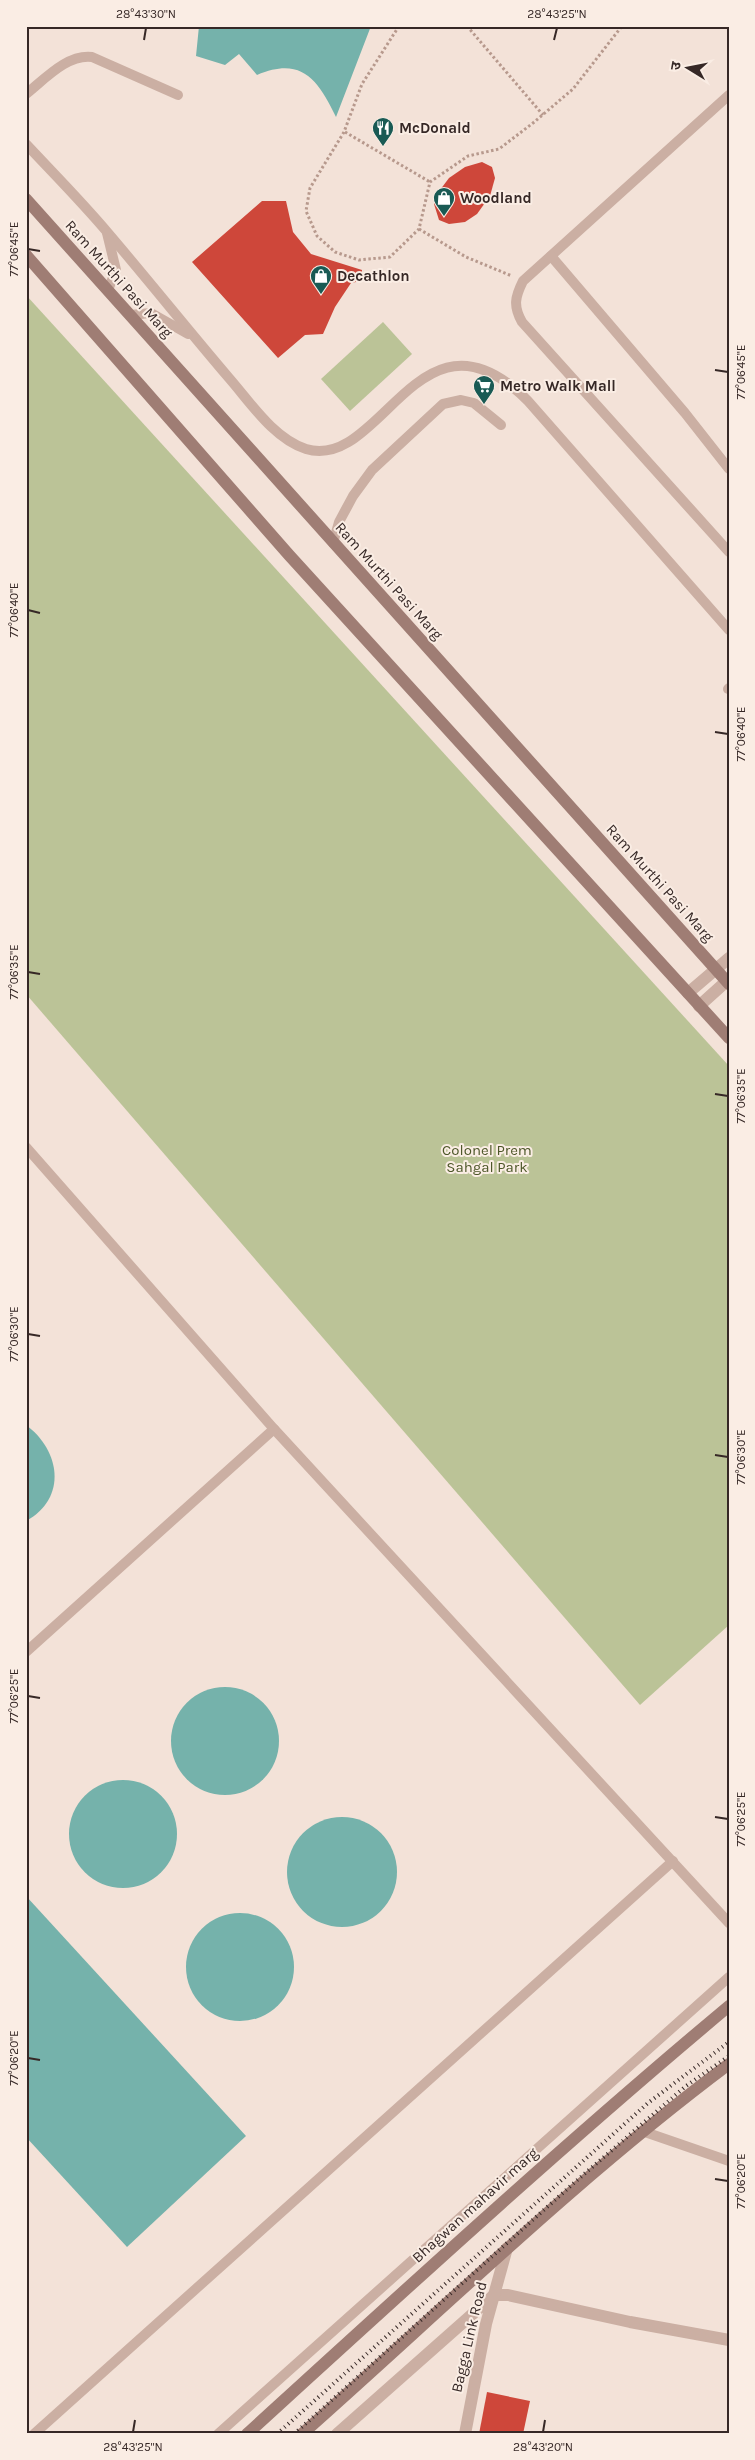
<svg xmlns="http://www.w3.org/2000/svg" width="755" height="2460" viewBox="0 0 755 2460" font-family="Karla,'Noto Sans Devanagari',sans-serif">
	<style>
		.green { fill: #bbc397 }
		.water { fill: #75b2ab }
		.building { fill: #ce473a }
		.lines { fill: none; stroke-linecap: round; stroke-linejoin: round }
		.path { stroke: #b7998d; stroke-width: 3; stroke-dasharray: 2.5 2.5; stroke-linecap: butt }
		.lane { stroke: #cbafa3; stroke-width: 10 }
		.street { stroke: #cbafa3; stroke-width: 12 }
		.secondary { stroke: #9f7d74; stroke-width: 12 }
		.rail { stroke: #362826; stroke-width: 4; stroke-dasharray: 1 4; stroke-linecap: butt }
		.ticks { fill: none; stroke: #362826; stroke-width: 2 }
		.labels { text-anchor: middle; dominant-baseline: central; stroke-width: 4; stroke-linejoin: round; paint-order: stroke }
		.poi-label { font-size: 15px; font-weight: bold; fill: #362826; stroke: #faede4; text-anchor: start }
		.street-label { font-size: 15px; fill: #362826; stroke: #faede4 }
		.park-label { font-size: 15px; fill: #4c5628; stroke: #faede4 }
		.neatline { fill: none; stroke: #362826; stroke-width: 2 }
		.ticks-label { font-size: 12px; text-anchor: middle; fill: #362826 }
	</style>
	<rect width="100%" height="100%" fill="#f3e2d8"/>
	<g class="green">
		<polygon points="26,295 729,1066 729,1625 640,1705 26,994"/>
		<polygon points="383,322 412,354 350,411 321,379"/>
	</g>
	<g class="water">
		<path d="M199 26H371L336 117C318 80 302 56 257 75L239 54 225 65 196 56Z"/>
		<path d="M26 1425C60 1450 68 1498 26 1521Z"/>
		<circle cx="225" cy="1741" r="54"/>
		<circle cx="123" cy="1834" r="54"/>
		<circle cx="342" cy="1872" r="55"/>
		<polygon points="26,1896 246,2136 127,2247 26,2137"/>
		<circle cx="240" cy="1967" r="54"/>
	</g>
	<g class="building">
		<polygon points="482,162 492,167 495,178 490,196 477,214 465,222 449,224 439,220 434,204 440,190 449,178 465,167"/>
		<polygon points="262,201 286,201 293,232 311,254 362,270 361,281 351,283 335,307 323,334 305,335 278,358 192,262"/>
		<polygon points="487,2392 530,2401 523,2434 479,2434"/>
	</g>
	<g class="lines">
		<g class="path">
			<polyline points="399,26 362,84 344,132 310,188 306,211 317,236 335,252 359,260 390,257 419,229 430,182 468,156 499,149 533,123 573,89 622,26"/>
			<polyline points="467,26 543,115"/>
			<polyline points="345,132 430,182"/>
			<polyline points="419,229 466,257 512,276"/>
		</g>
		<g class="lane">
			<path d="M26 94C45 79 67 54 92 57L178 95"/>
			<path d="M729 95 523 281C515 297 513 306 522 322L729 552"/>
			<path d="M26 144C54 174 82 202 108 233 149 281 188 330 229 378 250 402 274 439 306 449 382 472 420 292 528 401L729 630"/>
			<polyline points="107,233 116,270 108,290"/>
			<polyline points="551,256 685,413 729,469"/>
			<polyline points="130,315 151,313 188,334"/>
			<polyline points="333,543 339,522 353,496 372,470 443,404 461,400 474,403 501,425"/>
			<polyline points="728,689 729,688"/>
			<polyline points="26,1147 274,1429 729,1923"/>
			<polyline points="26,1652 274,1429"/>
			<polyline points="642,2131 729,2161"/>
			<polyline points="34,2434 673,1861"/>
			<polyline points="218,2434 729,1977"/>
		</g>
		<g class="street">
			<polyline points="688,993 729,958"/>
			<polyline points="699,1006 729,979"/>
			<polyline points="337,2434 494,2295 508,2295 630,2322 729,2340"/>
			<polyline points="465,2434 486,2324 507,2248"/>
		</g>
		<g class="secondary">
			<polyline points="26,199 729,984"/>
			<polyline points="26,255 289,555 729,1038"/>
			<path d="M247 2434C406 2289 564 2144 729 2006"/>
			<path d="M302 2434C443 2309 578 2177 729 2064"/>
		</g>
		<g class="rail">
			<polyline points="277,2434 648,2103 729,2042"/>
			<polyline points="294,2434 575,2182 686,2086 729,2056"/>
		</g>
	</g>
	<path class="ticks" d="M144 40 146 28M554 40 557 28M28 249 40 251M715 370 728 372M28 610 40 613M715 732 728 734M28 972 40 974M715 1094 728 1096M28 1334 40 1336M715 1455 728 1457M28 1696 40 1698M715 1817 728 1819M28 2058 40 2060M715 2179 728 2181M133 2432 135 2420M543 2432 545 2420"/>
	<defs>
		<g id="restaurant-pin" transform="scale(1.125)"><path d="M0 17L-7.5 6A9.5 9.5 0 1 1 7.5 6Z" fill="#195a54" stroke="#faede4"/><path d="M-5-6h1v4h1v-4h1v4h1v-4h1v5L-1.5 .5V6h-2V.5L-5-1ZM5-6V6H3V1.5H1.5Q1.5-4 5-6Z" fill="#fff"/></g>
		<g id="shop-pin" transform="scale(1.125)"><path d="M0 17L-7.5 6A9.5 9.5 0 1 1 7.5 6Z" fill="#195a54" stroke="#faede4"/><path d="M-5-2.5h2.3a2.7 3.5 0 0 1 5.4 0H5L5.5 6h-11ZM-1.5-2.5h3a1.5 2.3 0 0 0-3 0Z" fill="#fff"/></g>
		<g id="supermarket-pin" transform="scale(1.125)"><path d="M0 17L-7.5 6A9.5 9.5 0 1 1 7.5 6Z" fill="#195a54" stroke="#faede4"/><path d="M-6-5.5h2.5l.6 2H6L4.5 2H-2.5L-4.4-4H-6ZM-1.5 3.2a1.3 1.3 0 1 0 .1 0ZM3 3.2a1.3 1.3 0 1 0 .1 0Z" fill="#fff"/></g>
	</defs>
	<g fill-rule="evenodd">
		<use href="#restaurant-pin" x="383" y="128"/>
		<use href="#shop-pin" x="444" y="198"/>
		<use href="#shop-pin" x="321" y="276"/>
		<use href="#supermarket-pin" x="484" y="386"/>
	</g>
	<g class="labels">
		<g class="poi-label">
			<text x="399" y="128">McDonald</text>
			<text x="460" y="198">Woodland</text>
			<text x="337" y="276">Decathlon</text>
			<text x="500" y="386">Metro Walk Mall</text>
		</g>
		<g class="street-label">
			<text transform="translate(119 279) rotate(48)">Ram Murthi Pasi Marg</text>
			<text transform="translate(389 581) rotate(48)">Ram Murthi Pasi Marg</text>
			<text transform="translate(660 883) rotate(48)">Ram Murthi Pasi Marg</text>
			<text transform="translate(475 2205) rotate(-42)">Bhagwan mahavir marg</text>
			<text transform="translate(469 2337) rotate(-77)">Bagga Link Road</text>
		</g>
		<g class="park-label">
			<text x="487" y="1150">Colonel Prem<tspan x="487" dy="17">Sahgal Park</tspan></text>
		</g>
	</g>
	<rect width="755" height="2460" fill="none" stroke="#faede4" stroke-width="55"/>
	<g transform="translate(688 68) rotate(280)" stroke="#faede4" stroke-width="4" paint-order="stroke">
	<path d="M0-4L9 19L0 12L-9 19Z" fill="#362826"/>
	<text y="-8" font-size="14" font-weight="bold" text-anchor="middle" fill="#362826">उ</text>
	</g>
	<rect x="28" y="28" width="700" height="2404" class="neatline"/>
	<g class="ticks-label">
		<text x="146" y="18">28°43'30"N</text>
		<text x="557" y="18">28°43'25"N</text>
		<text transform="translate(14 249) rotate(-90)" y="4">77°06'45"E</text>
		<text transform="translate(741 372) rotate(-90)" y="4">77°06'45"E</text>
		<text transform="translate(14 610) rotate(-90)" y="4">77°06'40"E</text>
		<text transform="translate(741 734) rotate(-90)" y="4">77°06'40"E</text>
		<text transform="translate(14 972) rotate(-90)" y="4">77°06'35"E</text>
		<text transform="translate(741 1096) rotate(-90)" y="4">77°06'35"E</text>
		<text transform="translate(14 1334) rotate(-90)" y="4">77°06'30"E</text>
		<text transform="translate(741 1457) rotate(-90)" y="4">77°06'30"E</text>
		<text transform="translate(14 1696) rotate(-90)" y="4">77°06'25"E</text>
		<text transform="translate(741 1819) rotate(-90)" y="4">77°06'25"E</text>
		<text transform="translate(14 2058) rotate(-90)" y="4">77°06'20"E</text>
		<text transform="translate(741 2181) rotate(-90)" y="4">77°06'20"E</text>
		<text x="133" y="2451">28°43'25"N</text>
		<text x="543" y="2451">28°43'20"N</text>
	</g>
</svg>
